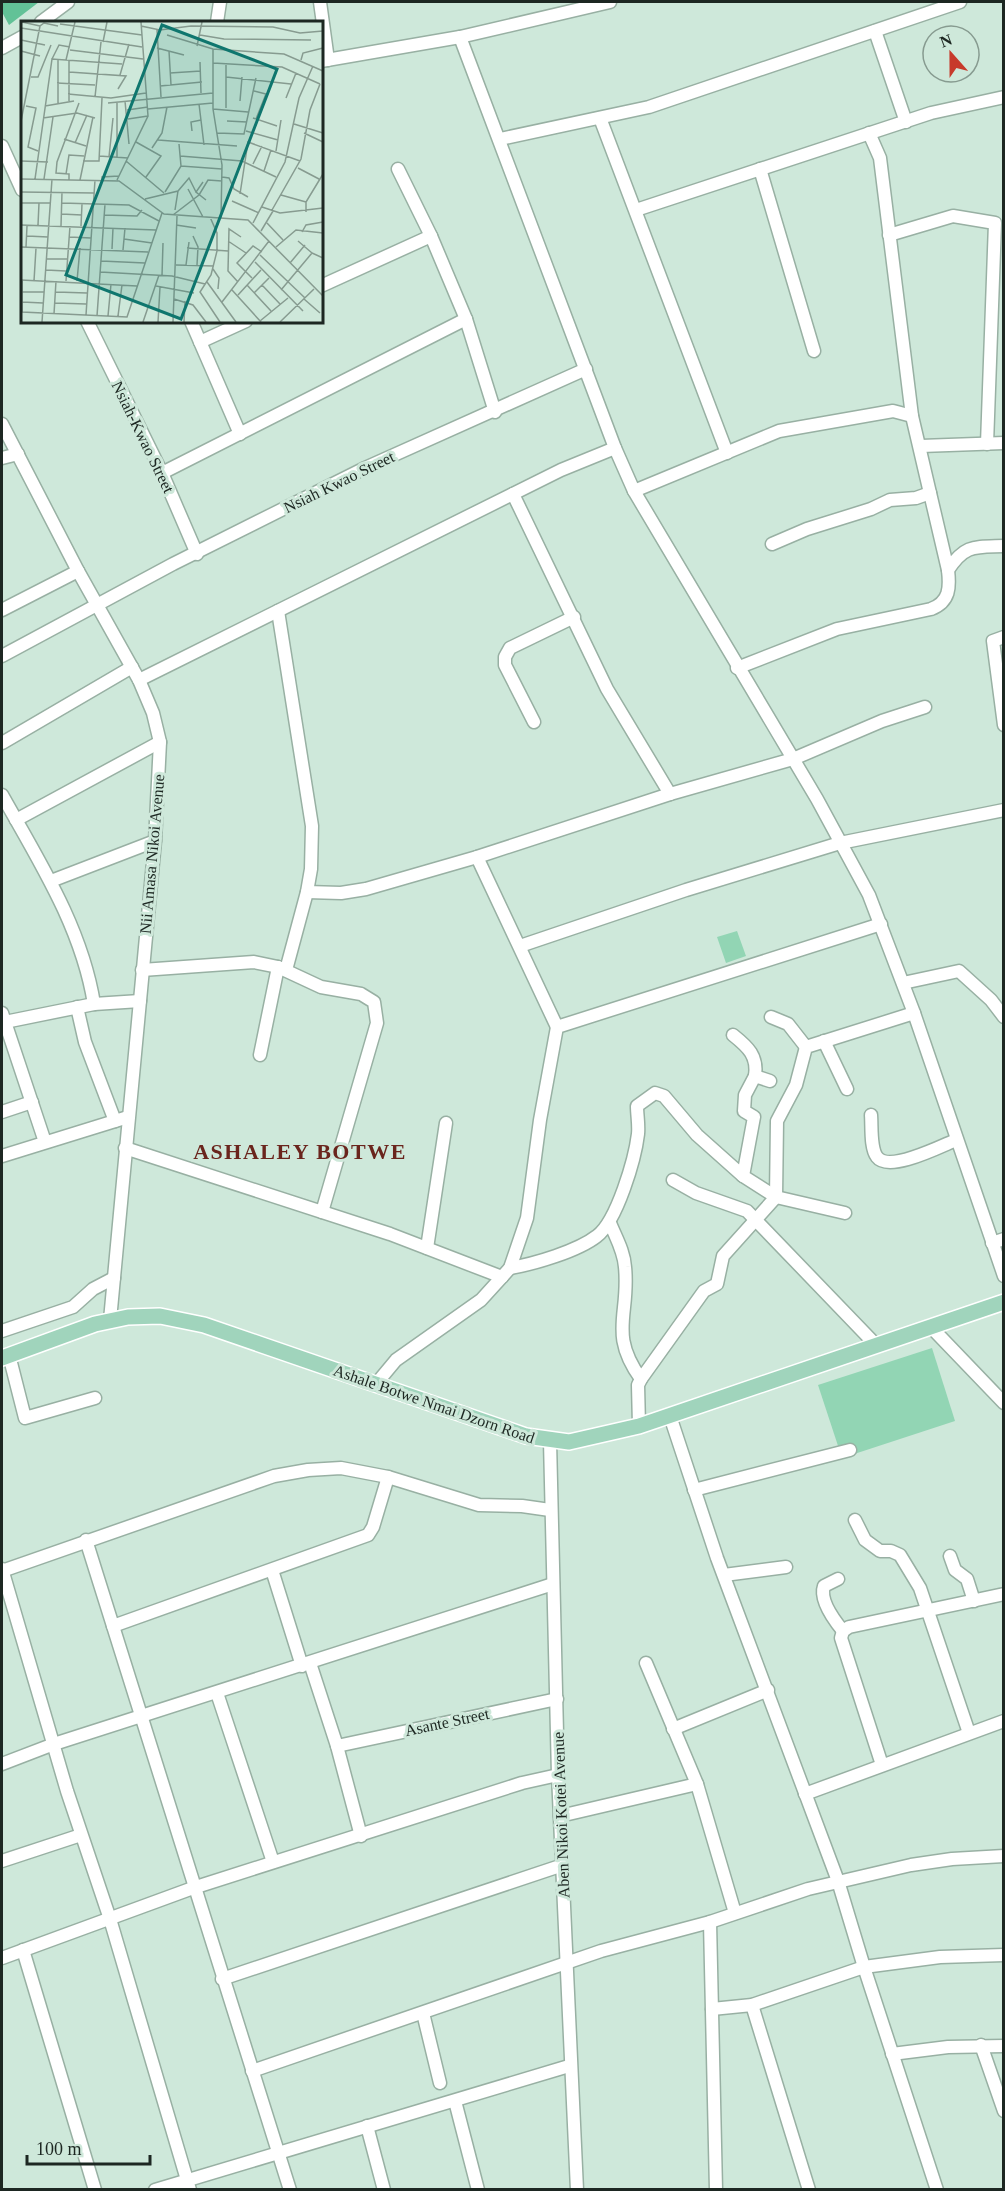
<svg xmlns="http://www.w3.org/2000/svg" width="1005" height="2191" viewBox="0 0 1005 2191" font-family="'Times New Roman',serif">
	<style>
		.green { fill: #92d5b4 }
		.water { fill: #62c297 }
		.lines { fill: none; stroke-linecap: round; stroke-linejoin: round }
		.minor-casing { stroke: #98b0a3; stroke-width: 15 }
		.major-casing { stroke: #fff; stroke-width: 18 }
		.minor { stroke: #fff; stroke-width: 12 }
		.major { stroke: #a0d4bc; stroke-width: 15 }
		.labels { text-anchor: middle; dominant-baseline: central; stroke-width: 6; stroke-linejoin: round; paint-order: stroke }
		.street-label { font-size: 16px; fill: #1d2722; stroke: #cee8da }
		.district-label { font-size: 22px; font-weight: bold; letter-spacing: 1.5px; fill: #6a251d; stroke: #cee8da }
		.inset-road { fill: none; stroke: #879b90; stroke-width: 1.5 }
		.view { fill: #0f766e; fill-opacity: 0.15; stroke: #0f766e; stroke-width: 3 }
		.inset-edge { fill: none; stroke: #1d2722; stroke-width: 3 }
	</style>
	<rect width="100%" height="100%" fill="#cee8da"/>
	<g class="green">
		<polygon points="737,931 746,956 726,963 717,937"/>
		<polygon points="932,1348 955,1421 842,1458 818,1385"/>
	</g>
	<polygon class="water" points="2,2 39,2 9,25 2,12"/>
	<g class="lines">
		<g class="minor-casing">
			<g id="minor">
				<polyline points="320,2 328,60"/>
				<polyline points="41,22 68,2"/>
				<polyline points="217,22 220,2"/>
				<polyline points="875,31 906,122"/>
				<polyline points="460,37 615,448 634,491 817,799 869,895 914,1013 1004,1276"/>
				<polyline points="2,48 22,37"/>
				<polyline points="321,61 460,37 610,2"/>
				<polyline points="600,118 727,453"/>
				<polyline points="500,139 649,107 960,2"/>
				<polyline points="2,146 22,190"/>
				<polyline points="398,169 431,236 466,319 495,412"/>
				<polyline points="760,169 814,351"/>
				<polyline points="636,210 931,113 1004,97"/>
				<polyline points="889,235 953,216 995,223 987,444"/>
				<polyline points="321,286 431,236"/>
				<polyline points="87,321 162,473 197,554"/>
				<polyline points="191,321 240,434"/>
				<polyline points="200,342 246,321"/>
				<polyline points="2,424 78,571 139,680 153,713 160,742 155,841 110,1320"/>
				<polyline points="921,446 1004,443"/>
				<polyline points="2,458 18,454"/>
				<polyline points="162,473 466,319"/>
				<polyline points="634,491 779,431 893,411 912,416"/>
				<polyline points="513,494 607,689 670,794"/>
				<polyline points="772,544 807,529 871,509 890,500 916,498 930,493"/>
				<path d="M948 570C965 544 975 547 1004 546"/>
				<polyline points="2,610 78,571"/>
				<polyline points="278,611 312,826 311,869 307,892 286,970"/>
				<polyline points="1004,637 993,641 1004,725"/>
				<polyline points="2,656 173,564 365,468 586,369"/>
				<path d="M737 668 837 629 931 609C950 602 950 587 948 570L912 416 880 158 869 133"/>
				<polyline points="139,680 561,470 615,448"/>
				<polyline points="534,722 505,665 505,657 510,648 574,617"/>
				<polyline points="2,743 132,667"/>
				<path d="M2 795C39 861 82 928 94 1004"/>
				<polyline points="16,820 160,742"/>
				<polyline points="477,857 557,1027"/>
				<polyline points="51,881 155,841"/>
				<polyline points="307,892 341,893 366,889 477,857 670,794 793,759 882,721 925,707"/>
				<polyline points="520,946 686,890 840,843 1004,810"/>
				<polyline points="142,970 254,962 278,967 321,987 361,994 374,1002 377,1023 322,1212"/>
				<polyline points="903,983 959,971 991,1000 1004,1017"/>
				<polyline points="77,1007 85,1042 115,1121"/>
				<polyline points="2,1013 45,1142"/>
				<polyline points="771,1017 788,1024 806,1047"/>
				<polyline points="5,1022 94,1004 140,1001"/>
				<path d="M733 1035C748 1047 758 1056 755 1076"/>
				<polyline points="824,1041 847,1089"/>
				<polyline points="260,1055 278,967"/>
				<polyline points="770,1081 755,1076 745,1095 744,1111 754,1117 743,1176 776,1197 845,1213"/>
				<polyline points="2,1112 32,1102"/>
				<path d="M871 1115C872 1127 870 1148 877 1157 889 1173 941 1146 956 1140"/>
				<polyline points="125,1148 390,1234 502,1277"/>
				<polyline points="2,1156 128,1117"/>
				<polyline points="673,1180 696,1193 747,1211 875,1344"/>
				<path d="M610 1223C616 1238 624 1251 625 1267 630 1315 608 1333 641 1379"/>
				<polyline points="992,1243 1004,1239"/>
				<polyline points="427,1248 446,1123"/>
				<path d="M510 1268C534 1264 578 1251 597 1236 617 1221 635 1159 638 1134 639 1125 637 1115 637 1106L655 1093 664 1096 697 1135 743 1176"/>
				<polyline points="930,1326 1004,1403"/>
				<polyline points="2,1331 73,1307 93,1289 114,1278"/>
				<polyline points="9,1355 25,1418 95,1398"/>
				<polyline points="376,1384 396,1360 481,1300 510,1268 527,1218 540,1120 557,1027 881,924"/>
				<polyline points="670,1416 717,1558 838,1881 864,1967 937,2190"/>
				<polyline points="639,1426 638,1385 641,1379 704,1291 717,1284 723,1256 776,1197 777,1121 796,1085 806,1047 914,1013"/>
				<polyline points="550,1441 558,1775 577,2190"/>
				<polyline points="694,1490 850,1450"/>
				<polyline points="855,1520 865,1540 880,1551 891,1551 900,1555 920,1588 969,1733"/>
				<polyline points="86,1540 290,2190"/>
				<polyline points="950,1556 955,1570 967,1579 974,1601"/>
				<polyline points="2,1569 67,1791 110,1919 190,2190"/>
				<polyline points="272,1570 302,1666"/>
				<polyline points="2,1571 274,1476 308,1470 341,1468 388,1477 479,1505 522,1506 550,1510"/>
				<polyline points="724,1575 786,1567"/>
				<path d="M838 1579 824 1586C819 1600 834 1620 843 1631"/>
				<polyline points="113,1626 368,1535 373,1527 388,1477"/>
				<polyline points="843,1631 849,1627 1004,1594"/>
				<polyline points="843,1631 841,1638 882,1765"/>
				<polyline points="310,1663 337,1746 361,1836"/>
				<polyline points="646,1663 697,1784 735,1913"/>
				<polyline points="217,1693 273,1862"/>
				<polyline points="673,1729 768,1690"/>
				<polyline points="337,1746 557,1699"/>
				<polyline points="2,1764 54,1744 553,1584"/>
				<polyline points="805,1794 1004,1721"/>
				<polyline points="560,1816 697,1784"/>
				<polyline points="2,1861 81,1835"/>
				<polyline points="710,1922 716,2190"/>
				<polyline points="23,1950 95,2190"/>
				<polyline points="2,1958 193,1888 522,1783 558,1775"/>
				<polyline points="222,1979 563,1865"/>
				<polyline points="752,2005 809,2190"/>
				<polyline points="712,2009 752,2005 864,1967 940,1957 1004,1955"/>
				<polyline points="423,2013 440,2083"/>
				<polyline points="981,2045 1004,2111"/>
				<polyline points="892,2054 948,2047 1004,2046"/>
				<polyline points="252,2071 601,1951 710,1922 808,1889 911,1865 952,1859 1004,1856"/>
				<polyline points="455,2101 478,2190"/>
				<polyline points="367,2126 384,2190"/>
				<polyline points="155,2190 569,2066"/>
			</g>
		</g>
		<g class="major-casing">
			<polyline id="major" points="2,1358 95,1324 128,1317 160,1316 204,1325 526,1436 569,1442 639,1426 1004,1302"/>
		</g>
		<use href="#minor" class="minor"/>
		<use href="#major" class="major"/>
	</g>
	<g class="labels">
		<g class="street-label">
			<text transform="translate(143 437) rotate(64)">Nsiah-Kwao Street</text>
			<text transform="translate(339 482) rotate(-26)">Nsiah Kwao Street</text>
			<text transform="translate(152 854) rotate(-85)">Nii Amasa Nikoi Avenue</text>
			<text transform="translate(434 1404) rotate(19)">Ashale Botwe Nmai Dzorn Road</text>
			<text transform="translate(447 1722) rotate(-12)">Asante Street</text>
			<text transform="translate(561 1815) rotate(-92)">Aben Nikoi Kotei Avenue</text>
		</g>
		<g class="district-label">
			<text x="300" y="1151">ASHALEY BOTWE</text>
		</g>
	</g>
	<g transform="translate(21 21)">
		<rect width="302" height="302" fill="#cee8da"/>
		<path class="inset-road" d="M1 1 19 5M39 3 121 14M120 5 139 9 170 5 252 6 279 12 302 10M0 7 121 26M136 9 140 76M146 14 192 28 263 33 302 50M179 14 203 18 290 19M0 19 24 24M82 21 86 1M176 25 181 1M136 27 163 34M192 28V88L201 144 200 197M49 29 122 38M0 30 19 35M148 30 150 64M31 38 38 24 49 26M45 39 54 1M280 39 282 32 302 27M48 40V80M179 41 180 72M192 42 261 46 299 63M48 51 105 55 97 68M149 52 180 50M99 54 108 23M10 56H17L30 24M205 56 270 63M36 62 74 64M139 65 181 61M233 70 245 73 235 98M47 73 90 77 125 72M74 76 80 21M265 77 275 52M104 80 108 123M219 80 221 56M96 81V136M37 82V39M87 82 192 72M178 83 183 124M5 85 15 87 7 126 17 130M24 85 53 80M205 87V44M127 88 192 82M192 88 227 91M106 89 127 86M22 97 56 92 74 97M232 97 256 105M107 98 127 95M0 100 19 5 23 2 37 5M206 100 226 101M273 103 302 112M171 110 170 101 180 99M225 110 257 119M196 112 223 113 235 57M283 112 302 121M43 118 65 125M137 119 216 125M115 121 140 135 125 156M54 122 66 94M158 123 160 145M131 127 141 112 146 86M255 130 260 99M78 135 107 137M159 135 221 140 255 156M88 136 92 97M0 140 27 141M62 140H78L81 77M105 140 143 172M232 143 241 125M277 147 298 158M243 150 250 129M45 153 48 134 63 135M201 156 208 157 213 168 227 176M0 158 98 160 143 193 227 199 302 275M14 158 31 38 101 43M23 158 32 96M48 159V153L35 152 36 141 58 82M59 159 72 96M81 159V156L98 155M96 159 127 95 120 1M182 161 175 171 185 179M167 168 182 196M0 171 73 172M144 171 160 145 201 148M219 173 227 121 279 140M260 174 285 181M124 178 157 170 168 157 175 171M211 180 238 192M0 182H29M41 182 108 184 138 200M241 186 259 192 302 187M154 189 157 170M251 189 280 138 289 89 299 63M285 191V181L302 153M40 193 61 194M83 194 116 195 121 189M152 194 178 174 187 159 201 160M189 196 196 212V230L190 254 179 271 199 301M232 202 264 141 278 77 292 45M246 202 262 219M0 204 135 209M17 204 18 182M155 204 175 207M40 205 41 171M60 205 61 183M240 210 252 190M281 211 285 204 302 201M6 215 27 216M172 215 177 226 176 244M48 216 70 217M103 218 131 222M207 220 225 232M277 220 291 232M0 226 127 231M5 226 6 205M255 226 275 209 302 212M166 227 207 230M91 228 92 207M102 229 104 207M239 234 284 277M26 238H46M80 240 124 242M234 241 282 290M269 242 284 224M155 244 193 245M165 244 168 221M192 248 198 257 197 268M25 249 45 250M79 251 151 255 184 263M141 255 142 222M231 257 216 242 232 225 241 231M0 259 116 265M1 259V291L106 296 141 192M13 260 15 227M45 260 49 205M56 260 59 227M186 261 215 301M217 261 207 250 208 208 220 216M226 264 250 290M241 264 259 283M135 265 173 272M211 269 240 301M260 269 291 232 302 237M1 271H23M35 271 66 272M233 272 248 257M217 274 240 249M153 278 172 284 185 301M283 278 299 292M1 281 22 282M201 281 248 220M34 282 65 283M33 293 35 260M65 294 74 159M76 295 84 183M87 295 90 263M97 295 101 264M239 300 267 277M21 301 31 158M122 301 138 254M137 301 139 266M152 301 156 195M163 301 164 280M259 301 293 268"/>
		<path class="view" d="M141 4 256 48 160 298 45 254Z"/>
		<rect width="302" height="302" class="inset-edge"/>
	</g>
	<rect width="1005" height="2191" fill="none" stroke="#1d2722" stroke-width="6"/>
	<g transform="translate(951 54) rotate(339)"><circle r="28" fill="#cee8da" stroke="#879b90" stroke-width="1.5"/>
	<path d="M0-4.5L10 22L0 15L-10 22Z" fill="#c73a2b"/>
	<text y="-9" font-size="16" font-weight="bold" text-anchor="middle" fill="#1d2722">N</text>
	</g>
	<path d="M27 2155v9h123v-9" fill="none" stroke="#1d2722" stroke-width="3"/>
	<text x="36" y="2155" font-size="18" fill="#1d2722" stroke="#cee8da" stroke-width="4.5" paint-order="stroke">100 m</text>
</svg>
